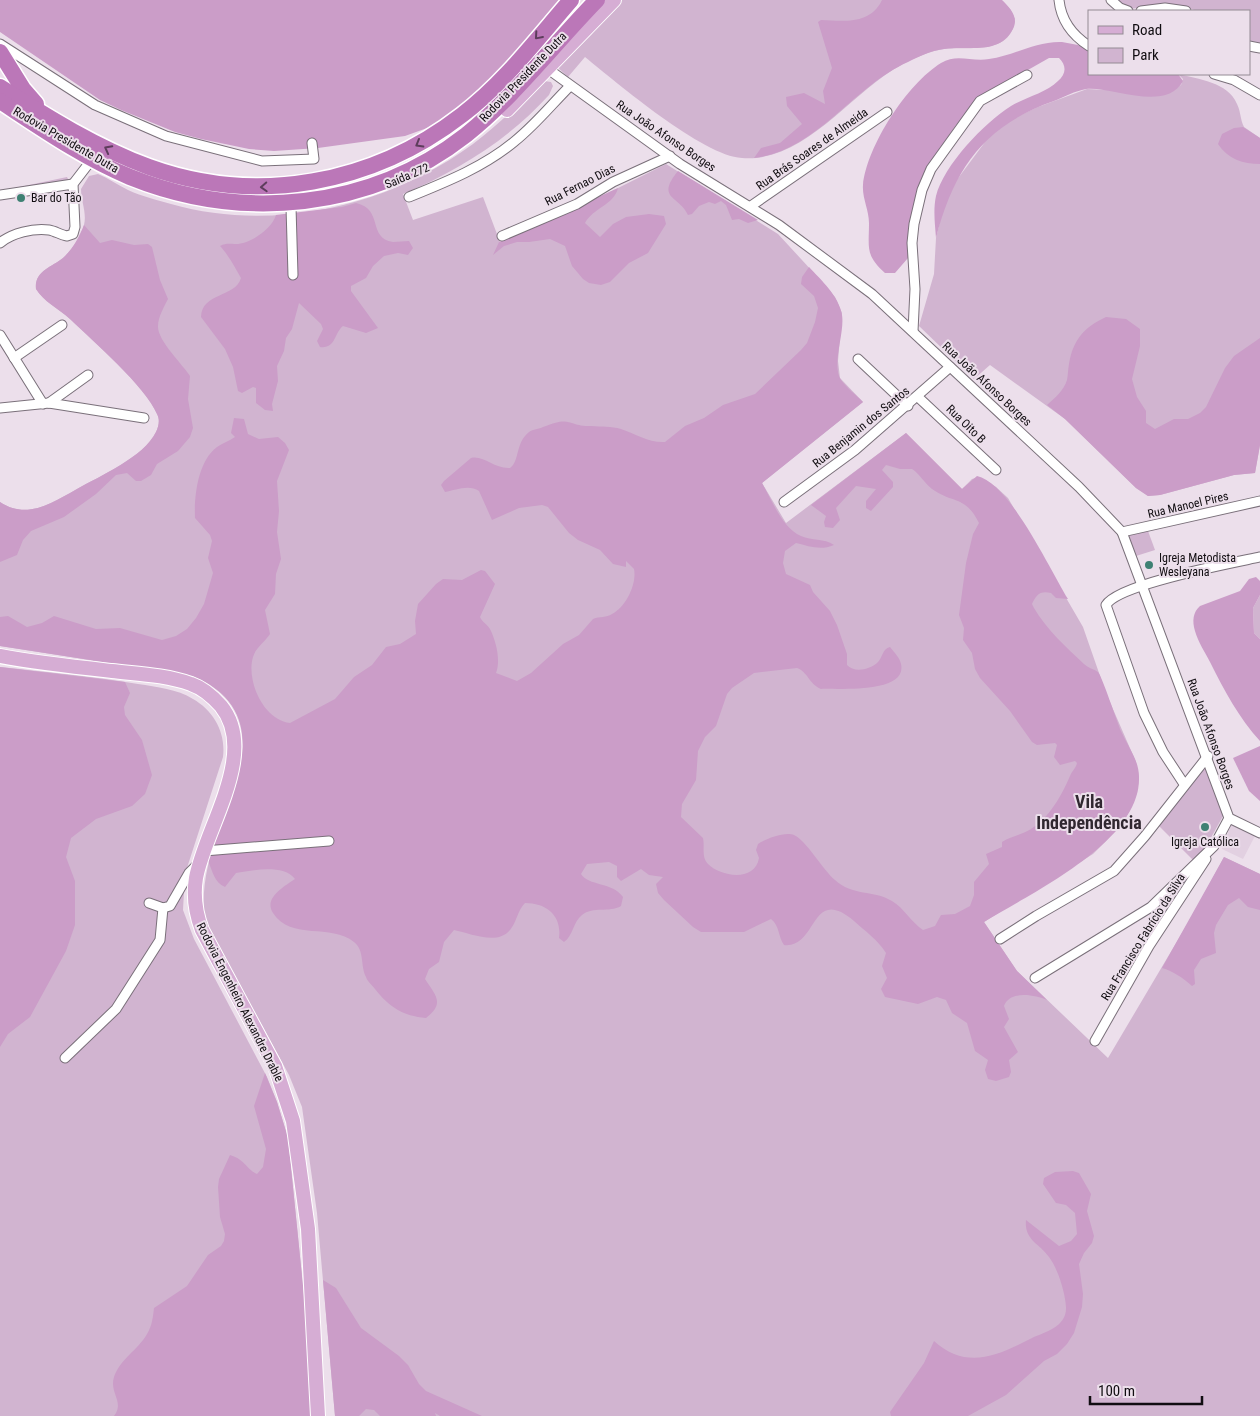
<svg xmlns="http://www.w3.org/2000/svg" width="1260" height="1416" viewBox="0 0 1260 1416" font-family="'Roboto Condensed',sans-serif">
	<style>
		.built { fill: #e2d0e1 }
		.green { fill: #d1b4d0 }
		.forest { fill: #cb9dc8 }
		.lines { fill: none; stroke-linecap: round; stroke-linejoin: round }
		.minor-casing { stroke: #7a707a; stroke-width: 11 }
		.primary-casing { stroke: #fff; stroke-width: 16 }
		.motorway-casing { stroke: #fff; stroke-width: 19 }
		.minor { stroke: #fff; stroke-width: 9 }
		.primary { stroke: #d6add4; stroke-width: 14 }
		.motorway { stroke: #bb77b8; stroke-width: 16 }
		.oneway { stroke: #5d3d5c }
		.poi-dot { fill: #3e8173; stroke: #ecdfeb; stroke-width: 2 }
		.labels { text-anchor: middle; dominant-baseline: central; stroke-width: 4; stroke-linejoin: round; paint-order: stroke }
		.street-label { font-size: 12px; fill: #110d11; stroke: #ecdfeb }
		.poi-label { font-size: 12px; fill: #110d11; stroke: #ecdfeb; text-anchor: start }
		.district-label { font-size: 18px; font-weight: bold; fill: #302730; stroke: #ecdfeb }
	</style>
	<rect width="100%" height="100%" fill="#ecdfeb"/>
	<polygon class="built" points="1231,825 1236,827 1237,825 1256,834 1243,859 1222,849"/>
	<g class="green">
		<path d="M617 0H1001L1010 9 1015 19C1011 56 969 46 944 49 931 51 913 58 901 65 851 92 805 163 742 158 703 156 617 83 585 57L568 77 555 65Z"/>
		<polygon points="1117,0 1260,0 1260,44 1249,43 1249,11 1198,11 1173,4 1129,9 1125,8"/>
		<path d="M1178 74C1198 79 1228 82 1237 104 1241 112 1240 119 1244 127L1260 138V445L1255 473 1234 475 1160 495 1148 496 1136 488 1065 419 990 365 974 379 919 326 934 274 936 238 943 209 956 181 988 138 1007 121 1038 107 1087 89 1168 93 1181 85 1183 79Z"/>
		<path d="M544 81 551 82 553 86 549 95C508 140 459 170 403 194L413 220 483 197 500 242 596 199 666 164 778 234 825 285 835 297 842 313 838 361 840 378 863 402 762 483 786 523 906 433 962 489 972 479 979 477 996 487 1008 498 1083 627 1106 693 1136 762 1139 778 1137 793 1129 812 1117 830 1093 854 984 922 1017 971 1108 1058 1195 911 1224 857 1260 874V1416H335L317 1213 302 1107 289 1075 205 921C197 865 228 815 241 761 249 719 232 693 193 676L0 646V502C27 520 52 503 77 489 100 476 144 457 156 432 159 426 160 419 157 414 146 387 92 340 70 319 59 309 43 301 36 289 34 271 52 267 63 258 72 250 81 237 84 225 87 213 81 201 81 189L89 176 98 174C108 178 118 185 128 190 141 196 157 200 171 204 274 233 387 207 473 144 498 125 521 102 544 81Z"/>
		<polygon points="67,177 71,185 10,194 10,189"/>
		<polygon points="1148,531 1155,550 1136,556 1128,535"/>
		<polygon points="1260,595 1260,639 1254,633 1253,608"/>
		<path d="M0 667C46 672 92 676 138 684 157 687 177 689 193 699 214 711 226 733 223 757L185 874 183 910 194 939 267 1077 277 1102 288 1138 304 1296 312 1416H0Z"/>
		<polygon points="1204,763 1223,816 1203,852 1194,861 1158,825"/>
	</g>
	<g class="forest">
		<polygon points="0,0 563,0 500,76 441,123 405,136 318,148 274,151 249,149 201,139 175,132 121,110 100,100 0,32"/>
		<path d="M882 0H1002C1010 8 1019 17 1013 29 999 56 968 45 944 49 932 50 918 57 908 62 852 87 818 150 754 158L761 148 780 143 802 124 787 106 786 97 804 93 825 104 823 91 832 68 818 22 821 20C844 21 870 25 882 0Z"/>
		<path d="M1062 42 1078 45 1089 51V74H1178L1183 81C1166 113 1111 86 1086 89 1075 91 1064 97 1054 101 985 125 954 168 936 238 935 224 933 210 936 196 944 165 984 123 1011 106 1026 97 1046 93 1058 81 1066 74 1067 66 1059 58H1049L984 95 956 125 927 169 917 191 911 218 908 258 895 273H885C865 255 869 248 869 223 869 210 862 198 863 185 867 146 907 84 941 63 957 53 971 62 989 59 1014 56 1035 41 1062 42Z"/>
		<path d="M1243 127 1260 138V164C1243 164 1228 159 1218 144L1222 134 1234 128Z"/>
		<path d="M678 171 758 220 748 223 739 219 732 220 726 205 721 201 715 204 709 202 699 206 692 214 688 215C680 196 655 199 678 171Z"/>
		<path d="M618 188C614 205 593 208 585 223L600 237 613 224 626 217 649 214 664 216 666 224 648 253 629 263 610 282 601 285 589 283 583 279 572 266 565 246 550 239 529 242H517L504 246 493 255 499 242Z"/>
		<path d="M356 203C384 209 367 238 393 242 398 242 404 241 409 241L413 248 408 255 398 253 384 256 373 266 366 278 351 286V291L378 328 366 333 343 326C334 333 336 349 320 347L317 341 323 329 321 324 299 303 292 329 286 338 284 351 277 366 278 381 272 404 273 411 265 410 256 403V388L253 387 242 393 238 391 233 367 225 349 201 317C202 292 235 298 241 278 236 269 227 253 220 246 226 243 229 244 236 244 250 244 272 229 276 215L342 207Z"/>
		<path d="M84 225 100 243 112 240 134 245 148 244 152 247 160 280 168 299C164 307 158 317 158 326 157 340 183 365 190 376L188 399 193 428 190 437 178 451 157 464 151 475 141 481H136L127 473 116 475 96 494 64 517 31 531 23 540 17 555 0 562V502C27 520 52 503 77 489 100 476 144 457 156 432 159 426 160 419 157 414 146 387 92 340 70 319 59 309 43 301 36 289 34 271 52 267 63 258 73 249 79 237 84 225Z"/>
		<path d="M809 267C821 280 839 296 842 315 845 333 831 365 841 380 847 388 856 395 863 402L762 483C772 500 782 528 801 536 812 541 824 538 834 545 820 551 809 546 796 543L785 551 783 563 786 574 810 585 813 592 830 611 837 625 847 654V665C854 673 870 670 878 662 883 657 882 649 890 647 894 652 900 658 901 664 908 694 837 688 821 689 809 684 808 672 797 668L754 673 732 688 727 694 716 726 705 737 698 751 696 780 682 804 681 817 703 838C705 846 701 857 708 864 721 877 755 882 759 858L756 850 758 844C765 839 785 831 794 835 806 840 823 870 835 880 852 896 874 890 892 901 904 908 911 922 923 930L935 926 941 915 955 914 970 906 974 895V882L989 864 986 854 1002 847V842C1011 836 1022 835 1031 829 1049 818 1062 795 1070 776 1072 771 1076 768 1077 763L1075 761 1060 765 1054 757 1057 745 1055 743 1037 745 1032 742 1010 711 980 678 975 669 972 653 963 640 964 628 959 615 966 563 973 534 979 523C965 495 953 504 932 489 924 483 920 474 912 469H900L886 465 882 470 893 482V487L871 511 866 508V501L876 489 856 486 836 508 840 520 833 528 825 527 824 522 826 516 811 505 906 433 962 489 977 476C1010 483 1050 570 1068 599L1056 598 1051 593C1040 590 1036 595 1032 604L1034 608C1046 629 1067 648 1084 664 1088 668 1094 669 1098 672 1102 676 1117 722 1121 731 1128 747 1139 760 1139 777 1141 842 1031 893 984 922L1017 971 1047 1000C1035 995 1010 990 1004 1006L1009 1019 1004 1027 1018 1052 1009 1060 1011 1072 1009 1077 996 1081 988 1079 985 1070 988 1060 975 1051 967 1023 952 1013 946 1000 937 997 918 1004 885 997 881 989 887 978 882 966 886 953C878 940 865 931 854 921 810 884 818 949 784 945 778 937 780 926 771 919L744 932H701L693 927 664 900 658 893 656 884 663 877 649 875 641 869 621 881 617 877V866L609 862 587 864 581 874C588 886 613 882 623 897L621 906C609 913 593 906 582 915 573 922 573 936 564 942L559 938C562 916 547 903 525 903 517 911 517 922 510 930 497 946 470 933 454 930L444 942 439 962 429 969 425 979C436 996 445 1003 426 1018 403 1016 389 1007 375 989 372 985 367 981 366 977 360 965 365 951 354 942 331 923 291 941 273 913 263 898 285 886 295 879 284 864 253 870 236 873L225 887C214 882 213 872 208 861 231 797 280 713 193 676L0 646V617L8 616 27 627 42 623 54 616 96 629 120 628 162 640 176 636 187 629 196 618 204 604 213 573 208 558 212 541 210 535 195 518C194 496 198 461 217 447 223 443 229 441 235 437L231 433 234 418 244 419 248 434 259 439 278 437 285 443 289 450 277 481 279 511 277 532 281 559 276 574 275 594 265 610 270 634C265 642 256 647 253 657 246 680 263 720 290 723L335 699 354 677 372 665 386 647 400 644 416 634 415 621 418 604 436 584 443 579 462 580 481 570 485 571 495 584 480 617C482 622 487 624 490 629 496 641 501 660 496 673L517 681 531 673 563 644 579 635 593 619C600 616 606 618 612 614 626 607 637 584 634 569L626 561V567L613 564 600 550 578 540 569 533 548 507 542 505 519 508 492 520 479 491C469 484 456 490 445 492L441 485 444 481 471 458C484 455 494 469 510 468 520 461 515 443 529 432 533 429 539 429 543 427 572 415 566 426 591 426 602 427 611 426 621 429 636 434 649 443 665 442L685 426 704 418 723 405 755 394 801 350 807 343 815 322 818 308 814 296 801 284 802 277Z"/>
		<path d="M1106 317 1126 319 1140 329V346L1132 379 1137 397 1146 411V423L1155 429 1174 419H1188L1200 413 1206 407 1225 368 1234 356 1260 338V445L1255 473 1234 475 1160 495 1148 496 1136 488 1065 419 1047 405C1055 398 1064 390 1067 380 1068 375 1068 369 1069 364 1073 340 1084 327 1106 317Z"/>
		<path d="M1256 577 1260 581V595L1253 608 1254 633 1260 639V741C1239 718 1224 690 1210 662 1205 652 1198 642 1195 631 1192 621 1193 612 1200 606L1240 591 1249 579Z"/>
		<polygon points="0,667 125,682 130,693 124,707 125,715 142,740 152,775 145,794 132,806 96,819 71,838 66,857 75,881 75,925 66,951 30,1017 8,1034 0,1047"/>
		<polygon points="1260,746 1260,801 1249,791 1233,758"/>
		<path d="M1224 857 1260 874V910L1248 907 1239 898 1228 905 1216 925 1214 933 1216 953 1201 959 1194 970 1195 984 1192 986C1183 978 1173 971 1162 968Z"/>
		<path d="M265 1073 277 1102 288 1138 304 1296 312 1416H114C125 1402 109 1393 114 1377 120 1359 138 1350 147 1334 152 1326 153 1317 154 1308L187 1286 208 1255 221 1246 224 1241 225 1234 220 1217 218 1187 219 1179 230 1155C246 1160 246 1169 257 1174L263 1167 266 1149 254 1106Z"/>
		<path d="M1073 1171 1079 1173 1091 1194 1087 1211 1094 1236 1092 1243 1084 1253 1079 1264 1083 1294 1082 1307 1074 1333 1067 1344 1057 1354 1044 1361 1006 1395 968 1416H891L890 1412 924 1363 934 1341C967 1371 999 1355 1032 1338 1045 1332 1067 1327 1066 1307 1065 1292 1058 1269 1049 1257 1039 1243 1024 1240 1026 1220L1059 1246 1071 1241 1077 1234 1075 1213 1066 1205 1056 1203 1043 1184 1044 1178 1055 1172Z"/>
		<polygon points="323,1280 336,1288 361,1328 399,1356 408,1365 419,1384 426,1391 482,1416 440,1416 435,1413 436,1416 380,1416 374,1410 366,1409 359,1416 335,1416"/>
	</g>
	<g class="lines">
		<g class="minor-casing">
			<g id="minor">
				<path d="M1059 0C1061 20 1072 35 1089 46"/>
				<polyline points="1111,0 1120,8 1128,11"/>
				<polyline points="1141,11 1165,8 1186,11"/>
				<polyline points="0,44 95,105 166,136 262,161 314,159 312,143"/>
				<polyline points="1249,46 1260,48"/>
				<polyline points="548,69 680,164 779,225 872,294 1079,487 1122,532 1229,818 1260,833"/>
				<polyline points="1214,74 1234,80 1260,95"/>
				<polyline points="0,195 73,184"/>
				<path d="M409 197C446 182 484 167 515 141 535 125 552 104 570 86"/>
				<polyline points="751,206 887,112"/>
				<polyline points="291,207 293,275"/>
				<polyline points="502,236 577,204 613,182 670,156"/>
				<path d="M0 243C12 233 33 228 49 230 55 231 61 235 67 236L73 234 75 227 73 184 93 158"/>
				<polyline points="913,331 915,289 912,243 914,224 922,190 931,169 980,101 1027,75"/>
				<polyline points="0,335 43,404"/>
				<polyline points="14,358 62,325"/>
				<polyline points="858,359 908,406"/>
				<polyline points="918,397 996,470"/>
				<polyline points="49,403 88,375"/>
				<polyline points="0,408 49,403 144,418"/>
				<polyline points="784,502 855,450 950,367"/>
				<polyline points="1122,532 1260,501"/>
				<path d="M1184 784 1163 752 1144 713 1106 605C1118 584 1232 563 1260 557"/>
				<polyline points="204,851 329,841"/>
				<polyline points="149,903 163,908 170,906 189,873 199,863"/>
				<polyline points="1000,939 1036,916 1114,871 1145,836 1208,756"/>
				<polyline points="1035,978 1151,907 1214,846 1229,818"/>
				<polyline points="1095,1041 1149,946 1206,859"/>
				<polyline points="65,1058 116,1009 160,940 163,908"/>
			</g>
		</g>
		<g class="primary-casing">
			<g id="primary">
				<polyline points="507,110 614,0"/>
				<path d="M0 656C37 663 75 667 112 671 138 674 166 675 191 684 203 688 212 696 221 706 259 753 205 828 196 878 193 896 196 914 202 930L275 1066 293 1121 308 1229 318 1416"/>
			</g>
		</g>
		<g class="motorway-casing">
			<g id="motorway">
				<polyline points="0,52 23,89 36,104"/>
				<path d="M0 87C47 117 97 148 149 167 257 206 373 184 462 115 504 83 537 39 571 0"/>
				<path d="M0 101C41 128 84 158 130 177 242 222 370 210 466 135 515 96 553 45 597 0"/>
			</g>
		</g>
		<use href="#minor" class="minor"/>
		<use href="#primary" class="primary"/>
		<use href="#motorway" class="motorway"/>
	</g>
	<defs><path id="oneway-chevron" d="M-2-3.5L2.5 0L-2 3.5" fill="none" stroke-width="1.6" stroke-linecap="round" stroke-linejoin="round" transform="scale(1.25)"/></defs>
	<g class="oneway">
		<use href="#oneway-chevron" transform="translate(538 36) rotate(131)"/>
		<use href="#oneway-chevron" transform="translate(419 144) rotate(150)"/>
		<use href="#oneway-chevron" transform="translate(108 149) rotate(-152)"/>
		<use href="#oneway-chevron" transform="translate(264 187) rotate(177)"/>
	</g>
	<g class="poi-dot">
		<circle cx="21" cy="198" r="5"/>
		<circle cx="1149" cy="565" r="5"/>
		<circle cx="1205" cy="827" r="5"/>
	</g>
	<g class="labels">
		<g class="street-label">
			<text transform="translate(523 77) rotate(-46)">Rodovia Presidente Dutra</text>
			<text transform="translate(666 136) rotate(34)">Rua João Afonso Borges</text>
			<text transform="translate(66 140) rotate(30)">Rodovia Presidente Dutra</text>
			<text transform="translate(812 149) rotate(-35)">Rua Brás Soares de Almeida</text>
			<text transform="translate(407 176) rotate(-23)">Saída 272</text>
			<text transform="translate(580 185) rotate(-27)">Rua Fernao Dias</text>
			<text transform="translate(987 384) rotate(43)">Rua João Afonso Borges</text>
			<text transform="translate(966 424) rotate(44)">Rua Oito B</text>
			<text transform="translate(861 427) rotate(-39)">Rua Benjamin dos Santos</text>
			<text transform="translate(1188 505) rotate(-13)">Rua Manoel Pires</text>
			<text transform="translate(1211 734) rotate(70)">Rua João Afonso Borges</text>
			<text transform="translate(1143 937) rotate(-58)">Rua Francisco Fabrício da Silva</text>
			<text transform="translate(240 1002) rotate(63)">Rodovia Engenheiro Alexandre Drable</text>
		</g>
		<g class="poi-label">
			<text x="31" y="198">Bar do Tão</text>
			<text x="1159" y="558">Igreja Metodista<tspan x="1159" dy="14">Wesleyana</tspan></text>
			<text x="1205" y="842" text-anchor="middle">Igreja Católica</text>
		</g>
		<g class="district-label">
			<text x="1089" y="801">Vila<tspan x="1089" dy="21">Independência</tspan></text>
		</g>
	</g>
	<rect x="1088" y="10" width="162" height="65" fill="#ecdfeb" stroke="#948b94"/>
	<rect x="1098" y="26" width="25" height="8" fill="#d6add4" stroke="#948b94"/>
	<text x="1132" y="35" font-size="15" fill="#110d11">Road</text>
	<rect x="1098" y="48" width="25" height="15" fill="#d1b4d0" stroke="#948b94"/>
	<text x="1132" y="60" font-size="15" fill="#110d11">Park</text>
	<path d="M1090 1396v8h112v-8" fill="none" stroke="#110d11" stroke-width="2.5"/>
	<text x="1098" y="1396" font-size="15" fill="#110d11" stroke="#ecdfeb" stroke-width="4" paint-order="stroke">100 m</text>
</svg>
